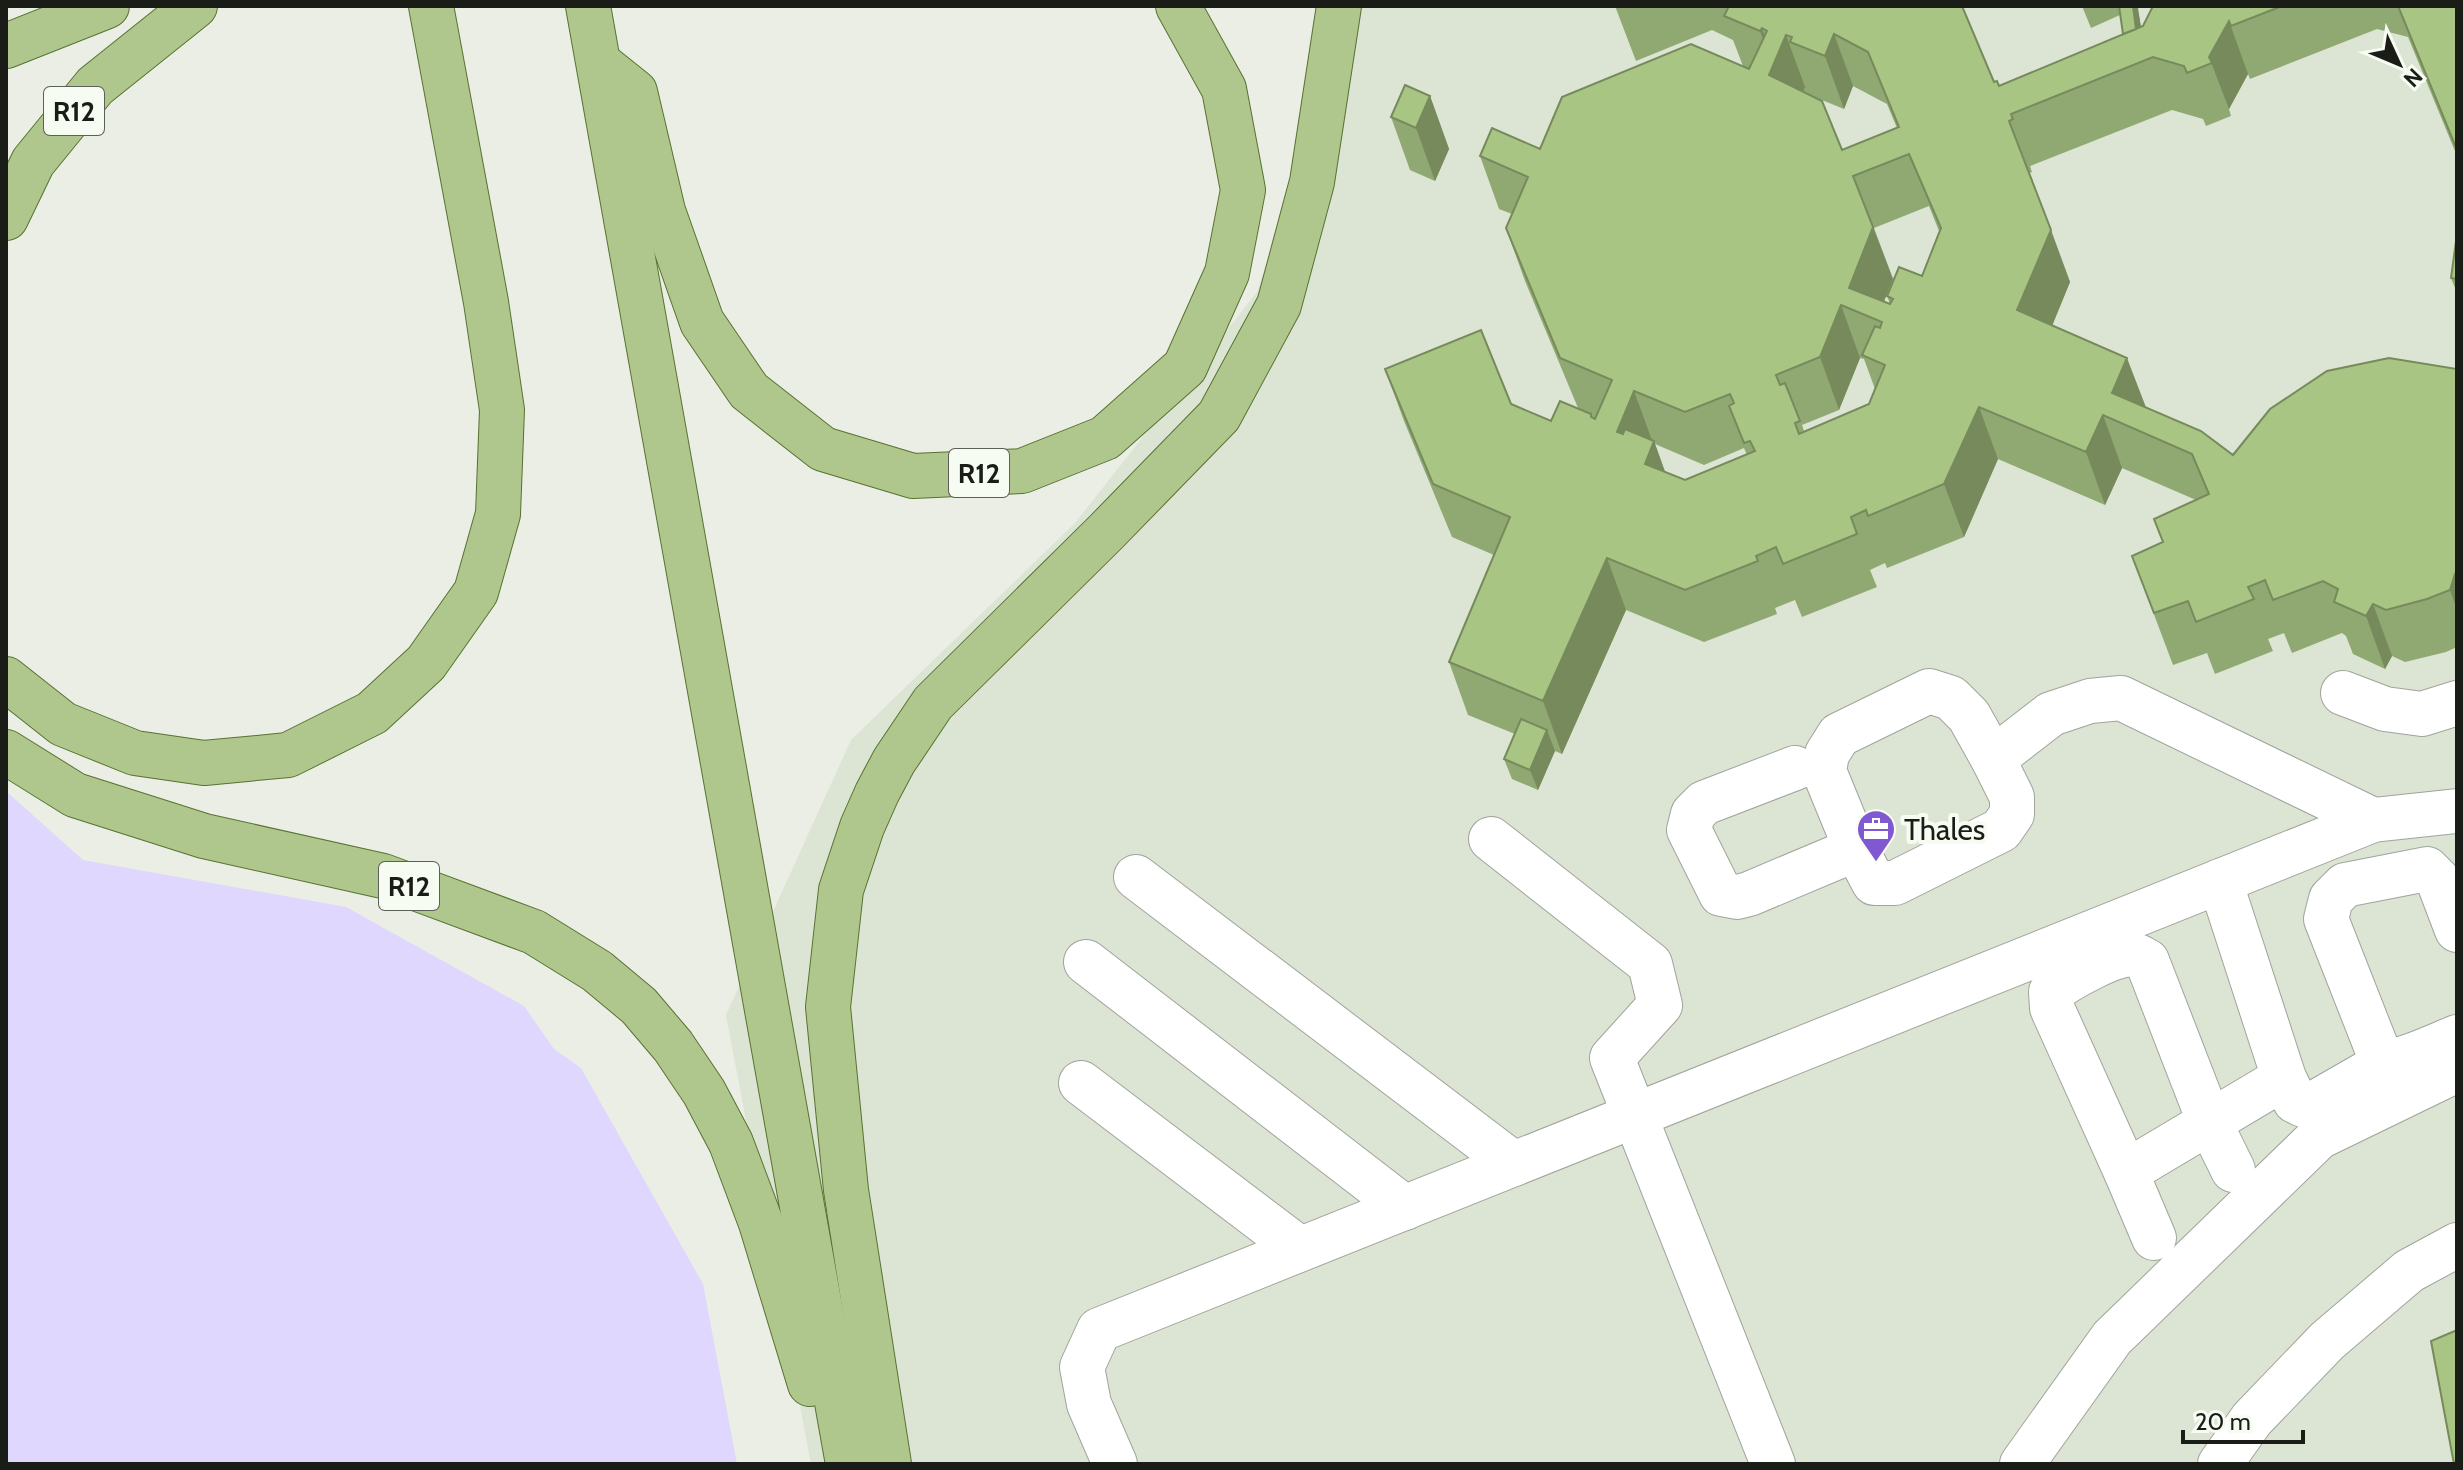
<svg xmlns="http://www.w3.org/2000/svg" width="2463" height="1470" viewBox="0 0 2463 1470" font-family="Cabin,sans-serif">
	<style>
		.built { fill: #dce4d4 }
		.green { fill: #dfd7fd }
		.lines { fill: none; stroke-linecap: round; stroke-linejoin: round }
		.minor-casing { stroke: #a0a49b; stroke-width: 46 }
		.major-casing { stroke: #587232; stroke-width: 46 }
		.minor { stroke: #fff; stroke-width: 44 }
		.major { stroke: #afc78c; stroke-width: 44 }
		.wall { fill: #90a972; fill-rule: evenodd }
		.shaded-wall { fill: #768a5c }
		.building { fill: #a8c584; stroke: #768a5c; stroke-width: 2; fill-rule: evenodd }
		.labels { text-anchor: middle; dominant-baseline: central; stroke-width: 8; stroke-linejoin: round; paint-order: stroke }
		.shield { fill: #f7fcf2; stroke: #5c5f59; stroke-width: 2 }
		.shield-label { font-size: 28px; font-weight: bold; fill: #1a1c18 }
		.poi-label { font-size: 30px; fill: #1a1c18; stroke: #f7fcf2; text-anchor: start }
	</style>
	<rect width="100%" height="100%" fill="#eaeee5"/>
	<polygon class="built" points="1339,6 2457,6 2457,1464 811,1464 726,1015 851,740 1075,523 1257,292 1332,63"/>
	<polygon class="green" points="6,791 83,860 346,907 524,1006 554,1049 581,1068 703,1284 737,1464 6,1464"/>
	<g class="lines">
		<g class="minor-casing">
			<g id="minor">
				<polygon points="1929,691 1951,698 1969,716 1993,759 2012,797 2012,814 2001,830 1895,883 1874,883 1856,849 1824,771 1827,754 1839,735"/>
				<polyline points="2343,693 2385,709 2422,714 2457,703"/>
				<polyline points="1993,759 2051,714 2090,701 2121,698 2373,820 2457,811"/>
				<polyline points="1795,768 1704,803 1693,814 1689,830 1721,894 1737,897 1749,894 1856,849"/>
				<polyline points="1491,839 1650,964 1660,1005 1612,1058 1773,1464"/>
				<polyline points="1136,877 1514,1164"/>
				<polyline points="2220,881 2284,1078 2295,1101 2303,1105 2313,1104 2388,1061"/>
				<path d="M2457 930 2438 880 2427 869 2345 885 2331 899 2326 919 2381 1059C2398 1065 2439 1044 2457 1037"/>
				<polyline points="1086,962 1405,1208"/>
				<polyline points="1081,1083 1300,1249"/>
				<path d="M2233 1170 2209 1121 2147 961C2143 959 2139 956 2135 955 2118 950 2065 981 2051 992L2052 1008 2126 1172 2284 1078"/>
				<polyline points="2126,1172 2154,1238"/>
				<polyline points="1115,1464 1089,1404 1082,1367 1099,1330 2373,820"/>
				<polyline points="2022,1464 2112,1338 2319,1137 2457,1070"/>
				<polyline points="2220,1464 2252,1419 2327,1341 2409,1271 2457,1245"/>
			</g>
		</g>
		<g class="major-casing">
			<g id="major">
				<polyline points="588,6 848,1464"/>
				<polyline points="6,46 107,6"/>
				<polyline points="600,64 635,92 663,211 702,322 749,391 823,449 913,476 1022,471 1105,438 1185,367 1227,273 1243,190 1224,89 1178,6"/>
				<polyline points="6,218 33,162 95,86 195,6"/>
				<polyline points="6,679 63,724 135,753 204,763 288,755 372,713 426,663 476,592 498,514 502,410 486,302 431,6"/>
				<polyline points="6,752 75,795 204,836 383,876 534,932 597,971 639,1006 673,1046 704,1092 731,1143 761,1223 810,1384"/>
				<polyline points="889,1464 846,1190 828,1007 841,890 862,827 877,793 894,761 933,703 1106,532 1219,416 1279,305 1312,182 1339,6"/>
			</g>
		</g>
		<use href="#minor" class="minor"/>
		<use href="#major" class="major"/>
	</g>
	<g class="wall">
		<path d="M1615 6H1962L1994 82 1999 86 2123 34 2120 15 2091 28 2082 6H2137L2141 27 2143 26 2153 6H2457V156L2408 37 2377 29 2250 79 2248 74 2229 109 2231 116 2206 126 2203 119 2172 110 2030 166 2032 172 2029 173 2070 282 2052 325 2145 407 2233 455 2457 369V647L2446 652 2405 662 2392 656 2385 669 2353 654 2346 636 2342 633 2292 653 2284 633 2268 639 2273 651 2215 674 2207 653 2173 665 2132 556 2163 543 2154 519 2196 500 2122 468 2105 505 1998 459 1964 537 1887 568 1885 563 1870 570 1877 587 1802 617 1795 600 1775 608 1777 614 1704 642 1626 610 1562 754 1555 751 1538 790 1512 779 1504 759 1515 734 1468 715 1449 662 1494 555 1452 537 1404 421 1385 369 1511 404 1551 421 1578 408 1525 281 1506 228 1512 214 1499 209 1480 156 1540 149 1743 66 1733 40 1712 30 1636 61ZM1853 86 1887 104 1897 128 1842 150 1812 96 1844 109ZM1929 206 1939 231 1922 276 1887 296 1890 304 1884 302 1893 279 1874 228ZM1860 358 1864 359 1875 389 1869 404 1804 431 1802 425 1839 410ZM1655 444 1704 465 1744 448 1747 455 1685 480 1665 472Z"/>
		<polygon points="1430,96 1449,149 1435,181 1410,170 1391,117"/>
		<polygon points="2457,234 2457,293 2451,278"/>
	</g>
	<g class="shaded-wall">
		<polygon points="2133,6 2137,6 2138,8 2146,60 2141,62"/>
		<polygon points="2229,21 2248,74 2229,109 2209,57"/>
		<polygon points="1762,28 1774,62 1786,35 1805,87 1788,128 1769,75 1773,66 1760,31"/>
		<polygon points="1834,34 1853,86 1844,109 1825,56"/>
		<polygon points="1430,96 1449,149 1435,181 1416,128"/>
		<polygon points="1873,227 1893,279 1876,320 1849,288"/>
		<polygon points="2051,230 2070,282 2037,363 2017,310"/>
		<polygon points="1841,305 1860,358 1839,410 1820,357"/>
		<polygon points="2127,358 2147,410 2112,393"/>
		<polygon points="1634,391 1653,443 1617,432"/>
		<polygon points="1979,407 1998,459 1964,537 1944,484"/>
		<polygon points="2103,415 2122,468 2105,505 2086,452"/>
		<polygon points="1654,441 1673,494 1645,464"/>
		<polygon points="1607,558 1626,610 1562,754 1543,701"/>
		<polygon points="2455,574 2457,580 2457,610 2450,590"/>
		<polygon points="2373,604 2392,656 2385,669 2366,616"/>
		<polygon points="1547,730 1555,751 1538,790 1530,770"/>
	</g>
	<g class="building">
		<path d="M1729 6H1962L1994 82 1997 81 1999 86 2143 26 2153 6H2282L2231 26 2229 21 2209 57 2212 63 2187 73 2184 66 2153 57 2011 114 2013 119 2009 121 2051 230 2017 310 2127 358 2112 393 2201 431 2233 455 2270 409 2327 371 2389 358 2457 369V575L2455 574 2450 590 2427 599 2386 610 2373 604 2366 616 2334 602 2338 589 2323 581 2273 600 2265 580 2248 587 2254 599 2196 622 2188 601 2154 613 2132 556 2163 542 2154 519 2209 494 2192 454 2103 415 2086 452 1979 407 1944 484 1868 516 1866 510 1851 517 1857 534 1783 564 1776 547 1756 556 1758 561 1685 590 1607 558 1543 701 1449 662 1510 517 1433 484 1385 369 1481 330 1511 404 1551 421 1560 401 1591 414V417L1595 419 1612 380 1560 358 1506 228 1528 177 1480 156 1492 128 1540 149 1562 97 1691 44 1749 69 1767 31 1762 28 1760 31 1724 16ZM1834 34 1868 52 1899 127 1842 150 1822 101 1769 75 1786 35 1792 37 1790 42 1825 56ZM1909 154 1941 228 1922 276 1899 267 1887 296 1893 299 1890 304 1849 288 1873 227 1853 176ZM1841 305 1882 322 1880 328 1875 326 1862 355 1885 365 1869 404 1799 434 1795 423 1800 421 1785 383 1780 385 1776 375 1820 357ZM1634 391 1685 412 1730 394 1734 403 1729 406 1744 443 1750 441 1755 451 1685 480 1645 464 1654 441 1625 429 1623 434 1617 432Z"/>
		<polygon points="2119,6 2133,6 2136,29 2123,34"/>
		<polygon points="2398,6 2457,6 2457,150"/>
		<polygon points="1405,85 1430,96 1416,128 1391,117"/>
		<polygon points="2457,234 2457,279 2451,278"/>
		<polygon points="1521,719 1547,730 1530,770 1504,759"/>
		<polygon points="2457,1330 2457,1464 2454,1464 2431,1341"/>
	</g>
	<defs>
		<g id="office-pin" transform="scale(2)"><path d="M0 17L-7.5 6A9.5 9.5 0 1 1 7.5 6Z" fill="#8059d2" stroke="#f7fcf2"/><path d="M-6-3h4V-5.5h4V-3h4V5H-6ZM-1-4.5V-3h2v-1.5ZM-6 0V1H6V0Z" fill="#fff"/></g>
	</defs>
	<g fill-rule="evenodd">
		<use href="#office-pin" x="1876" y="829"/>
	</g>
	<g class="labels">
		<g class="shield">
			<rect x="44" y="87" width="60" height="48" rx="6"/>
			<rect x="949" y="449" width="60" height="48" rx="6"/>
			<rect x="379" y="862" width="60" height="48" rx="6"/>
		</g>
		<g class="shield-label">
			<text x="74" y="111">R12</text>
			<text x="979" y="473">R12</text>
			<text x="409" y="886">R12</text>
		</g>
		<g class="poi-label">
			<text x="1904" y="829">Thales</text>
		</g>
	</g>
	<rect width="2463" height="1470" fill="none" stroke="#1a1c18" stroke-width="16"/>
	<g transform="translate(2399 64) rotate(134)" stroke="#f7fcf2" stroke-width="6" paint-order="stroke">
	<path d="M0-6L14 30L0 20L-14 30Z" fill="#1a1c18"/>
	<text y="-12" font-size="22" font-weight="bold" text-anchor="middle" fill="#1a1c18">N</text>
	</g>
	<path d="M2183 1430v12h120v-12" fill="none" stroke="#1a1c18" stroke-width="4"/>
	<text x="2195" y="1430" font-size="24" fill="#1a1c18" stroke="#f7fcf2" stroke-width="6" paint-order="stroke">20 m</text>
</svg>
